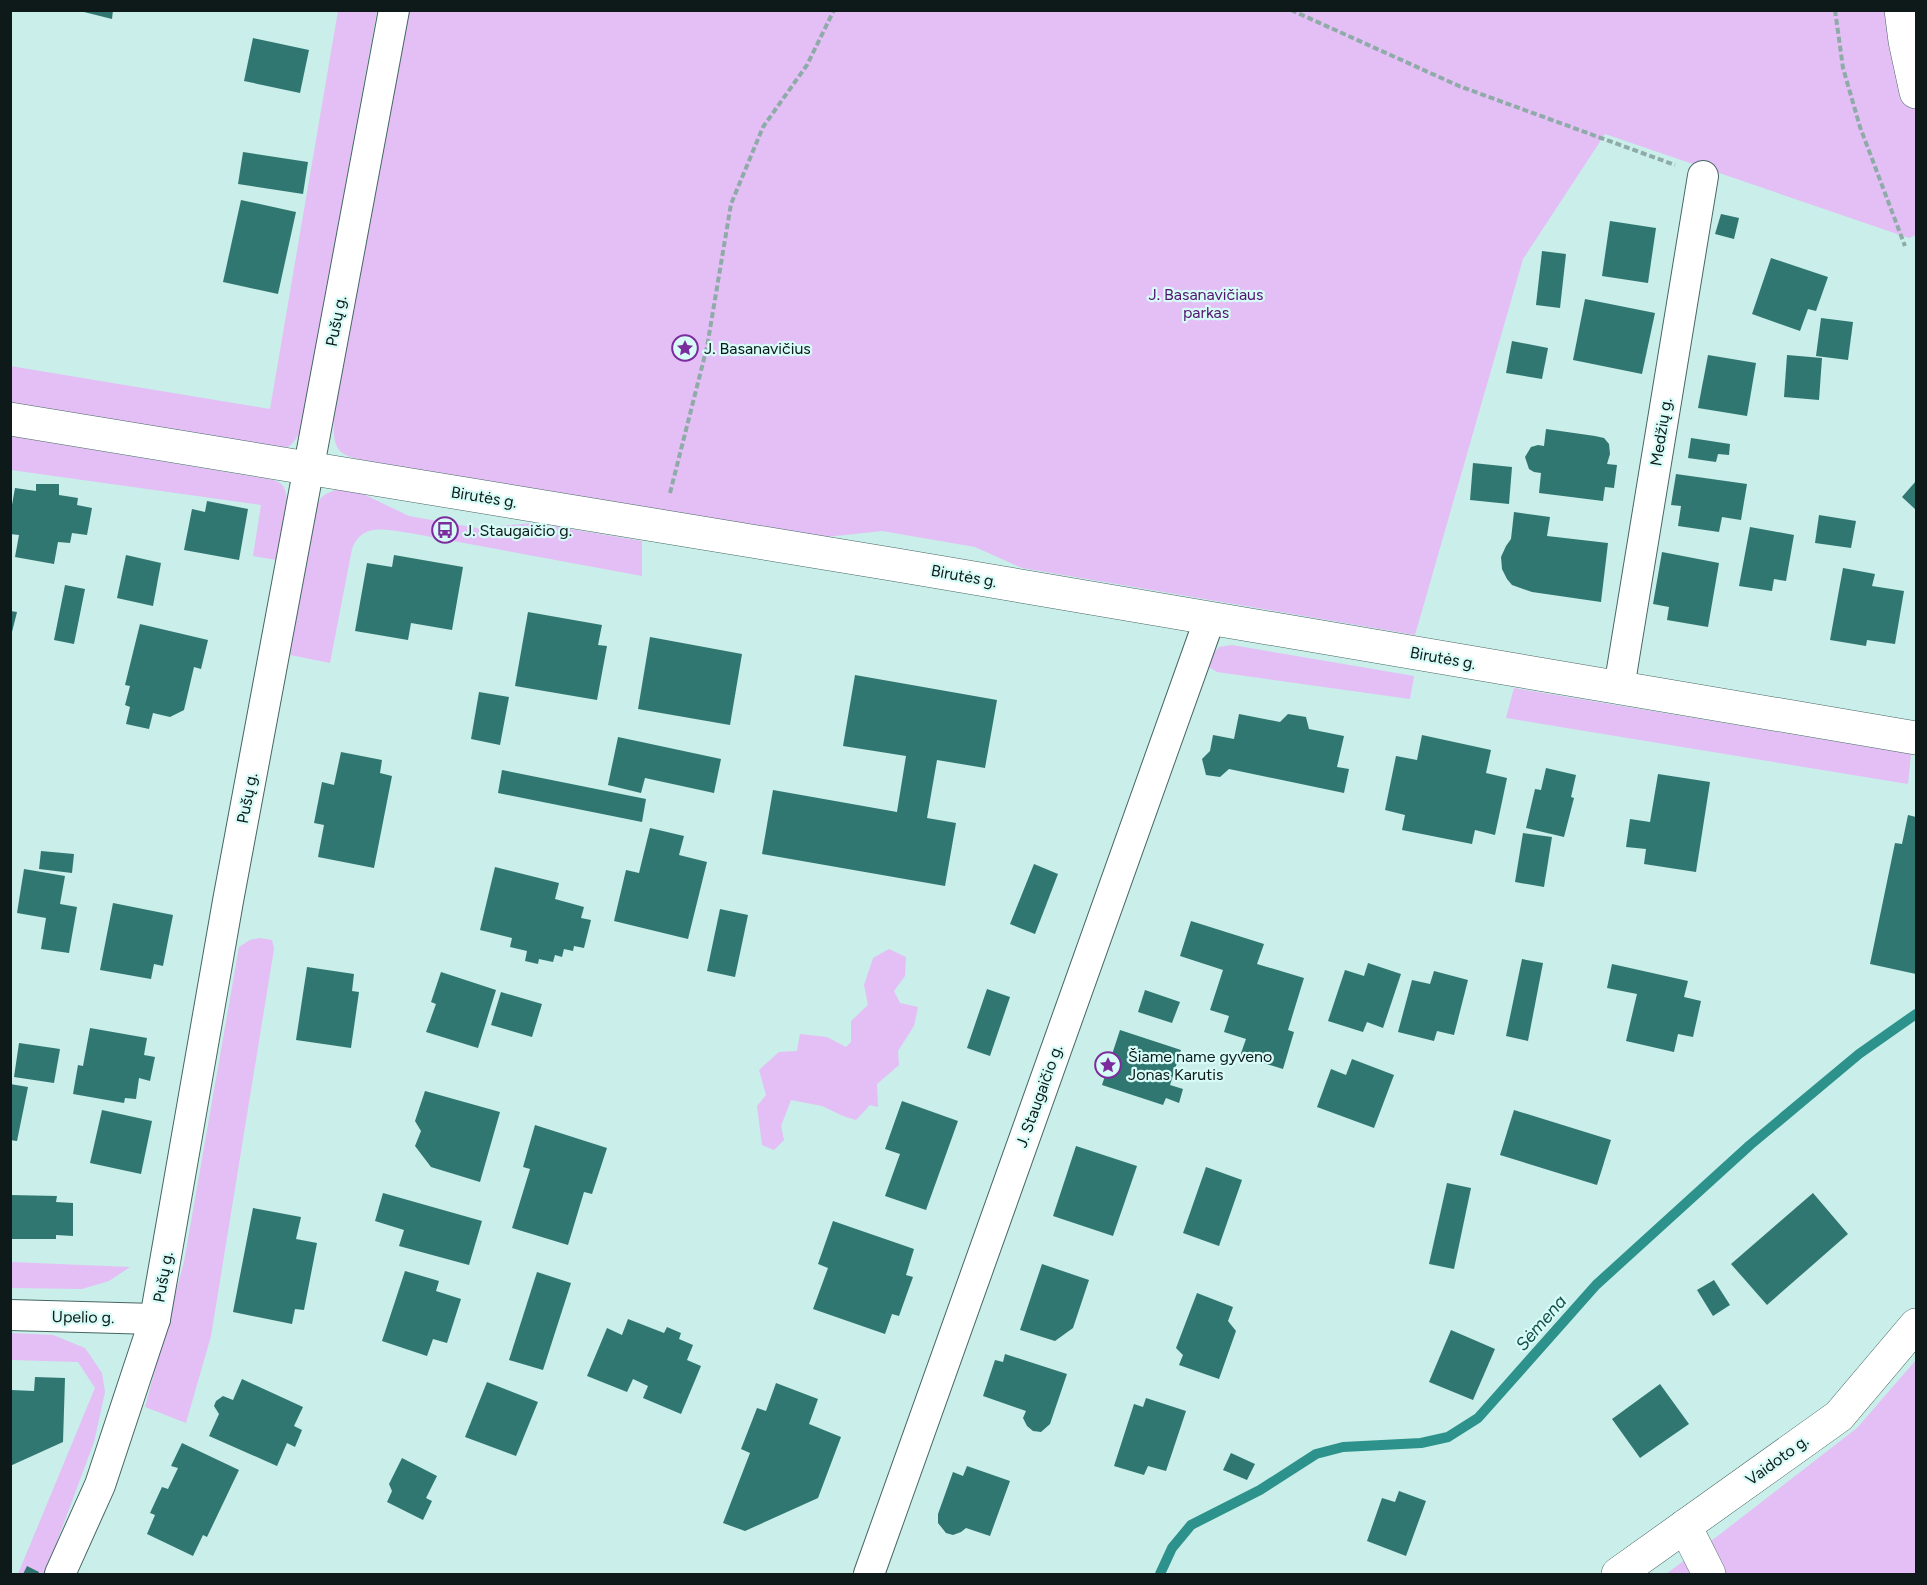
<svg xmlns="http://www.w3.org/2000/svg" width="1927" height="1585" viewBox="0 0 1927 1585" font-family="Figtree,sans-serif">
	<style>
		.green { fill: #e3bff6 }
		.lines { fill: none; stroke-linecap: round; stroke-linejoin: round }
		.stream { stroke: #2c928b; stroke-width: 10 }
		.building { fill: #317771 }
		.street-casing { stroke: #466663; stroke-width: 32 }
		.secondary-casing { stroke: #466663; stroke-width: 34 }
		.path { stroke: #8eaba7; stroke-width: 4; stroke-dasharray: 6 3; stroke-linecap: butt }
		.street { stroke: #fff; stroke-width: 30 }
		.secondary { stroke: #fff; stroke-width: 33 }
		.labels { text-anchor: middle; dominant-baseline: central; stroke-width: 4.5; stroke-linejoin: round; paint-order: stroke }
		.park-label { font-size: 16px; fill: #54146d; stroke: #d7fbf7 }
		.street-label { font-size: 16px; fill: #0d1a19; stroke: #d7fbf7 }
		.poi-label { font-size: 16px; fill: #0d1a19; stroke: #d7fbf7; text-anchor: start }
		.water-label { font-size: 18px; font-style: italic; fill: #16504c; stroke: #d7fbf7 }
	</style>
	<rect width="100%" height="100%" fill="#caeee9"/>
	<g class="green">
		<path d="M338 11H377L310 379C306 403 308 432 288 447H279L11 404 10 366 270 409Z"/>
		<path d="M409 11H1916V235L1909 238 1605 134 1523 259 1415 635 1022 568 975 547 882 531 826 537 367 461C360 459 350 458 344 454 328 445 335 415 336 400Z"/>
		<path d="M11 436 274 480C276 481 281 483 282 485 294 498 281 544 277 560L253 556 261 505 11 470Z"/>
		<path d="M336 490 361 493 409 516 477 528 534 523 642 541V576L410 533C386 530 362 522 352 549L330 663 290 655 314 515C319 499 320 495 336 490Z"/>
		<polygon points="1232,645 1414,676 1410,699 1217,672 1204,664 1219,647"/>
		<polygon points="1514,688 1911,754 1908,784 1506,718"/>
		<polygon points="260,938 272,940 274,949 211,1336 186,1423 145,1407 184,1262 239,947 250,940"/>
		<polygon points="889,949 906,957 905,976 894,991 900,1003 918,1007 914,1026 898,1051 899,1065 877,1084 878,1107 870,1105 856,1120 843,1116 822,1106 791,1100 781,1126 784,1140 774,1150 762,1145 757,1106 766,1095 759,1070 779,1052 797,1051 800,1034 827,1037 846,1047 851,1042 851,1021 868,1005 864,985 873,958"/>
		<polygon points="11,1262 130,1267 109,1281 82,1289 11,1288"/>
		<polygon points="11,1333 53,1335 85,1348 102,1373 105,1392 94,1442 45,1574 18,1574 95,1388 78,1362 11,1360"/>
		<polygon points="1916,1360 1916,1574 1666,1574 1719,1535 1857,1428"/>
	</g>
	<g class="lines">
		<polyline class="stream" points="1160,1574 1172,1548 1191,1525 1260,1490 1316,1454 1343,1447 1421,1443 1448,1437 1478,1418 1596,1285 1750,1145 1859,1054 1916,1014"/>
	</g>
	<g class="building">
		<polygon points="76,10 113,10 112,19"/>
		<polygon points="253,38 309,50 300,93 244,81"/>
		<polygon points="243,152 308,162 303,194 238,184"/>
		<polygon points="241,200 296,212 278,294 223,282"/>
		<polygon points="1721,214 1739,218 1734,239 1715,234"/>
		<polygon points="1610,221 1656,228 1648,283 1602,276"/>
		<polygon points="1542,251 1566,254 1560,308 1536,305"/>
		<polygon points="1771,258 1828,277 1816,311 1808,309 1800,331 1752,314"/>
		<polygon points="1585,299 1655,313 1642,374 1573,360"/>
		<polygon points="1821,318 1853,322 1848,360 1816,356"/>
		<polygon points="1512,341 1548,348 1542,379 1506,373"/>
		<polygon points="1708,355 1756,363 1747,416 1698,408"/>
		<polygon points="1787,355 1822,358 1819,400 1784,397"/>
		<polygon points="1546,429 1595,436 1604,438 1609,444 1610,454 1607,464 1617,465 1614,488 1605,487 1603,501 1539,493 1541,473 1534,472 1529,469 1525,457 1531,447 1538,445 1544,446"/>
		<polygon points="1691,438 1730,444 1729,455 1718,454 1716,462 1688,458"/>
		<polygon points="1473,463 1512,467 1509,504 1470,500"/>
		<polygon points="1676,474 1747,484 1741,520 1722,517 1719,532 1678,526 1681,506 1671,505"/>
		<polygon points="1916,481 1916,510 1902,497"/>
		<polygon points="36,484 59,484 59,495 78,498 77,505 92,508 87,535 72,533 70,543 58,542 54,564 15,557 19,535 10,534 10,516 15,488 36,491"/>
		<polygon points="207,501 248,509 239,560 184,550 192,509 205,512"/>
		<polygon points="1514,512 1550,517 1547,536 1608,543 1601,602 1532,592 1512,585 1507,579 1502,569 1501,557 1506,546 1511,539"/>
		<polygon points="1819,515 1856,521 1851,548 1815,543"/>
		<polygon points="1750,527 1794,535 1786,581 1774,579 1772,591 1739,586"/>
		<polygon points="1662,552 1719,563 1708,627 1667,620 1669,607 1653,604"/>
		<polygon points="126,555 161,563 153,606 117,598"/>
		<polygon points="394,555 463,567 452,630 411,623 408,640 355,631 367,563 392,567"/>
		<polygon points="1843,568 1875,574 1872,586 1904,591 1895,644 1867,640 1866,646 1830,640"/>
		<polygon points="65,585 85,589 74,644 54,640"/>
		<polygon points="10,611 17,612 11,636 10,636"/>
		<polygon points="528,612 602,625 598,645 607,646 597,700 515,686"/>
		<polygon points="140,624 208,640 201,669 194,667 184,710 170,717 153,713 149,729 126,724 130,707 125,705 130,686 125,685"/>
		<polygon points="650,637 742,654 730,725 638,709"/>
		<polygon points="855,675 997,700 985,768 937,760 927,818 956,823 945,886 762,854 773,790 897,812 906,756 843,746"/>
		<polygon points="479,692 509,697 500,745 471,739"/>
		<polygon points="1239,714 1280,722 1288,714 1306,717 1309,729 1344,736 1337,767 1349,769 1344,793 1229,769 1220,777 1206,775 1202,759 1210,751 1213,735 1234,739"/>
		<polygon points="1422,735 1491,750 1486,773 1507,778 1495,835 1475,830 1472,844 1402,830 1405,815 1385,810 1396,756 1417,760"/>
		<polygon points="618,737 721,759 714,793 645,778 641,793 608,785"/>
		<polygon points="341,752 382,760 380,773 392,776 374,868 318,857 324,825 314,823 322,782 334,785"/>
		<polygon points="1546,768 1576,775 1571,797 1574,798 1564,837 1526,828 1535,789 1541,790"/>
		<polygon points="502,770 646,799 642,822 498,793"/>
		<polygon points="1658,774 1710,782 1696,872 1644,864 1646,849 1626,847 1630,819 1650,822"/>
		<polygon points="1908,815 1916,817 1916,974 1870,964 1895,843 1902,844"/>
		<polygon points="650,828 684,836 679,855 707,862 688,939 614,921 626,870 639,873"/>
		<polygon points="1523,833 1552,837 1544,887 1515,882"/>
		<polygon points="41,851 74,854 72,873 39,869"/>
		<polygon points="1034,864 1058,874 1035,934 1010,924"/>
		<polygon points="495,867 559,883 555,899 584,907 581,918 591,920 584,948 574,946 573,951 564,949 562,957 555,955 553,962 539,959 538,964 525,961 527,951 510,947 512,938 480,930"/>
		<polygon points="24,869 65,876 60,904 77,907 69,953 41,949 46,918 17,913"/>
		<polygon points="113,903 173,915 163,966 154,964 151,979 100,970"/>
		<polygon points="720,909 748,915 735,977 707,971"/>
		<polygon points="1191,921 1264,944 1257,964 1304,978 1288,1030 1294,1032 1283,1069 1240,1056 1246,1039 1224,1032 1229,1016 1210,1010 1223,970 1180,956"/>
		<polygon points="1522,959 1543,963 1528,1041 1506,1036"/>
		<polygon points="1368,963 1401,974 1383,1028 1367,1022 1363,1032 1328,1021 1345,970 1364,976"/>
		<polygon points="1612,964 1688,981 1684,997 1701,1001 1693,1037 1678,1034 1674,1052 1626,1041 1637,994 1607,988"/>
		<polygon points="307,967 354,974 352,991 359,992 351,1048 296,1040"/>
		<polygon points="1434,971 1468,980 1454,1035 1437,1031 1434,1041 1398,1032 1412,980 1430,984"/>
		<polygon points="441,972 496,990 478,1048 426,1032 436,1004 431,1002"/>
		<polygon points="987,989 1010,997 990,1056 967,1048"/>
		<polygon points="1145,990 1180,1002 1172,1023 1138,1012"/>
		<polygon points="501,992 542,1004 532,1037 491,1025"/>
		<polygon points="90,1028 147,1038 144,1055 155,1057 150,1081 139,1078 136,1099 125,1098 124,1103 73,1094 78,1065 83,1066"/>
		<polygon points="1120,1030 1181,1050 1170,1085 1183,1089 1179,1103 1166,1098 1163,1105 1102,1085"/>
		<polygon points="19,1043 60,1049 54,1083 14,1077"/>
		<polygon points="1352,1059 1394,1075 1374,1128 1317,1107 1331,1069 1346,1075"/>
		<polygon points="10,1084 28,1087 17,1141 10,1140"/>
		<polygon points="425,1091 500,1112 480,1182 431,1167 415,1146 421,1131 415,1121"/>
		<polygon points="902,1101 958,1121 926,1210 885,1196 900,1154 885,1149"/>
		<polygon points="102,1110 152,1121 141,1174 90,1163"/>
		<polygon points="1514,1110 1611,1140 1597,1185 1500,1155"/>
		<polygon points="535,1125 607,1148 592,1194 584,1192 568,1245 512,1228 530,1169 523,1167"/>
		<polygon points="1076,1146 1137,1166 1113,1236 1053,1216"/>
		<polygon points="1206,1167 1242,1180 1219,1246 1183,1233"/>
		<polygon points="1447,1183 1471,1188 1454,1269 1429,1264"/>
		<polygon points="383,1193 482,1221 469,1265 399,1246 404,1230 375,1221"/>
		<polygon points="1813,1193 1848,1234 1767,1305 1731,1264"/>
		<polygon points="10,1195 57,1196 56,1202 73,1203 73,1236 56,1235 56,1239 10,1239"/>
		<polygon points="253,1208 301,1217 296,1239 317,1243 304,1310 295,1309 292,1324 233,1312"/>
		<polygon points="833,1221 914,1249 906,1275 913,1277 899,1316 892,1314 885,1334 813,1309 828,1268 818,1264"/>
		<polygon points="1042,1264 1089,1280 1073,1328 1055,1341 1020,1330"/>
		<polygon points="405,1271 439,1281 436,1291 461,1299 447,1343 433,1339 427,1356 382,1341"/>
		<polygon points="537,1272 571,1283 543,1370 509,1360"/>
		<polygon points="1714,1280 1730,1305 1713,1316 1697,1290"/>
		<polygon points="1197,1293 1233,1307 1228,1321 1236,1331 1219,1379 1179,1365 1183,1355 1176,1348"/>
		<polygon points="628,1319 664,1333 667,1327 681,1333 679,1339 693,1345 687,1360 701,1366 681,1414 643,1398 648,1386 633,1379 627,1392 587,1376 607,1328 622,1335"/>
		<polygon points="1451,1330 1495,1349 1473,1400 1429,1382"/>
		<polygon points="1005,1354 1067,1374 1050,1424 1041,1432 1033,1431 1027,1426 1023,1418 1026,1411 983,1396 995,1360 1003,1362"/>
		<polygon points="35,1377 65,1378 63,1442 10,1466 12,1390 34,1391"/>
		<polygon points="242,1379 303,1407 294,1426 302,1430 295,1447 287,1443 277,1466 209,1436 219,1414 214,1406 216,1401 223,1396 233,1400"/>
		<polygon points="487,1382 538,1402 516,1456 465,1437"/>
		<polygon points="776,1383 818,1399 809,1424 841,1437 818,1498 745,1531 723,1523 750,1453 741,1449 757,1408 766,1411"/>
		<polygon points="1660,1384 1689,1424 1640,1458 1612,1419"/>
		<polygon points="1146,1398 1186,1411 1166,1471 1148,1466 1144,1475 1114,1466 1134,1404 1143,1407"/>
		<polygon points="182,1443 239,1470 207,1537 203,1535 193,1556 147,1534 155,1515 150,1513 162,1487 168,1489 178,1468 171,1466"/>
		<polygon points="1231,1453 1255,1464 1247,1480 1223,1470"/>
		<polygon points="402,1458 437,1476 426,1498 432,1501 423,1520 387,1502 392,1491 389,1484"/>
		<polygon points="967,1466 1010,1481 990,1536 966,1528 961,1532 953,1535 946,1533 938,1523 938,1514 953,1472 963,1476"/>
		<polygon points="1399,1491 1426,1501 1406,1556 1367,1541 1382,1498 1395,1502"/>
		<polygon points="27,1566 39,1572 38,1574 23,1574"/>
	</g>
	<g class="lines">
		<g class="street-casing">
			<g id="street">
				<polyline points="1619,688 1703,176"/>
				<polyline points="10,1315 155,1319"/>
				<polyline points="60,1574 100,1485 155,1319 228,901 394,10"/>
				<polyline points="869,1574 1210,618"/>
			</g>
		</g>
		<g class="secondary-casing">
			<g id="secondary">
				<polyline points="1901,10 1905,41 1916,92"/>
				<polyline points="10,419 897,565 1916,738"/>
				<polyline points="1685,1526 1709,1574"/>
				<polyline points="1618,1574 1839,1416 1916,1325"/>
			</g>
		</g>
		<g class="path">
			<polyline points="1291,10 1459,86 1675,165"/>
			<polyline points="1835,10 1843,68 1860,127 1905,246"/>
			<polyline points="670,493 707,347 731,204 763,127 807,65 834,10"/>
		</g>
		<use href="#street" class="street"/>
		<use href="#secondary" class="secondary"/>
	</g>
	<defs>
		<g id="sight-ring" transform="scale(1.35)"><circle r="9.5" fill="#d7fbf7" stroke="#7c2d9d" stroke-width="1.5"/><path d="M0-6L1.8-2.2L6-1.7L2.9 1.2L3.7 5.4L0 3.3L-3.7 5.4L-2.9 1.2L-6-1.7L-1.8-2.2Z" fill="#7c2d9d"/></g>
		<g id="bus-ring" transform="scale(1.35)"><circle r="9.5" fill="#d7fbf7" stroke="#7c2d9d" stroke-width="1.5"/><path d="M-5-6H5V4H4V6H2V4H-2V6H-4V4H-5ZM-3.5-4V0h7V-4ZM-3.5 1.2v1.5H-2V1.2ZM2 1.2v1.5H3.5V1.2Z" fill="#7c2d9d"/></g>
	</defs>
	<g fill-rule="evenodd">
		<use href="#sight-ring" x="685" y="348"/>
		<use href="#bus-ring" x="445" y="530"/>
		<use href="#sight-ring" x="1108" y="1065"/>
	</g>
	<g class="labels">
		<g class="park-label">
			<text x="1206" y="294">J. Basanavičiaus<tspan x="1206" dy="18">parkas</tspan></text>
		</g>
		<g class="street-label">
			<text transform="translate(336 321) rotate(-79)">Pušų g.</text>
			<text transform="translate(1661 432) rotate(-81)">Medžių g.</text>
			<text transform="translate(484 497) rotate(9)">Birutės g.</text>
			<text transform="translate(964 576) rotate(10)">Birutės g.</text>
			<text transform="translate(1443 658) rotate(10)">Birutės g.</text>
			<text transform="translate(247 798) rotate(-79)">Pušų g.</text>
			<text transform="translate(1039 1096) rotate(-70)">J. Staugaičio g.</text>
			<text transform="translate(163 1277) rotate(-80)">Pušų g.</text>
			<text transform="translate(83 1317) rotate(1)">Upelio g.</text>
			<text transform="translate(1777 1460) rotate(-36)">Vaidoto g.</text>
		</g>
		<g class="poi-label">
			<text x="704" y="348">J. Basanavičius</text>
			<text x="464" y="530">J. Staugaičio g.</text>
			<text x="1128" y="1056">Šiame name gyveno<tspan x="1128" dy="18">Jonas Karutis</tspan></text>
		</g>
		<g class="water-label">
			<text transform="translate(1541 1323) rotate(-49)">Sėmena</text>
		</g>
	</g>
	<rect width="1927" height="1585" fill="none" stroke="#0d1a19" stroke-width="24"/>
</svg>
